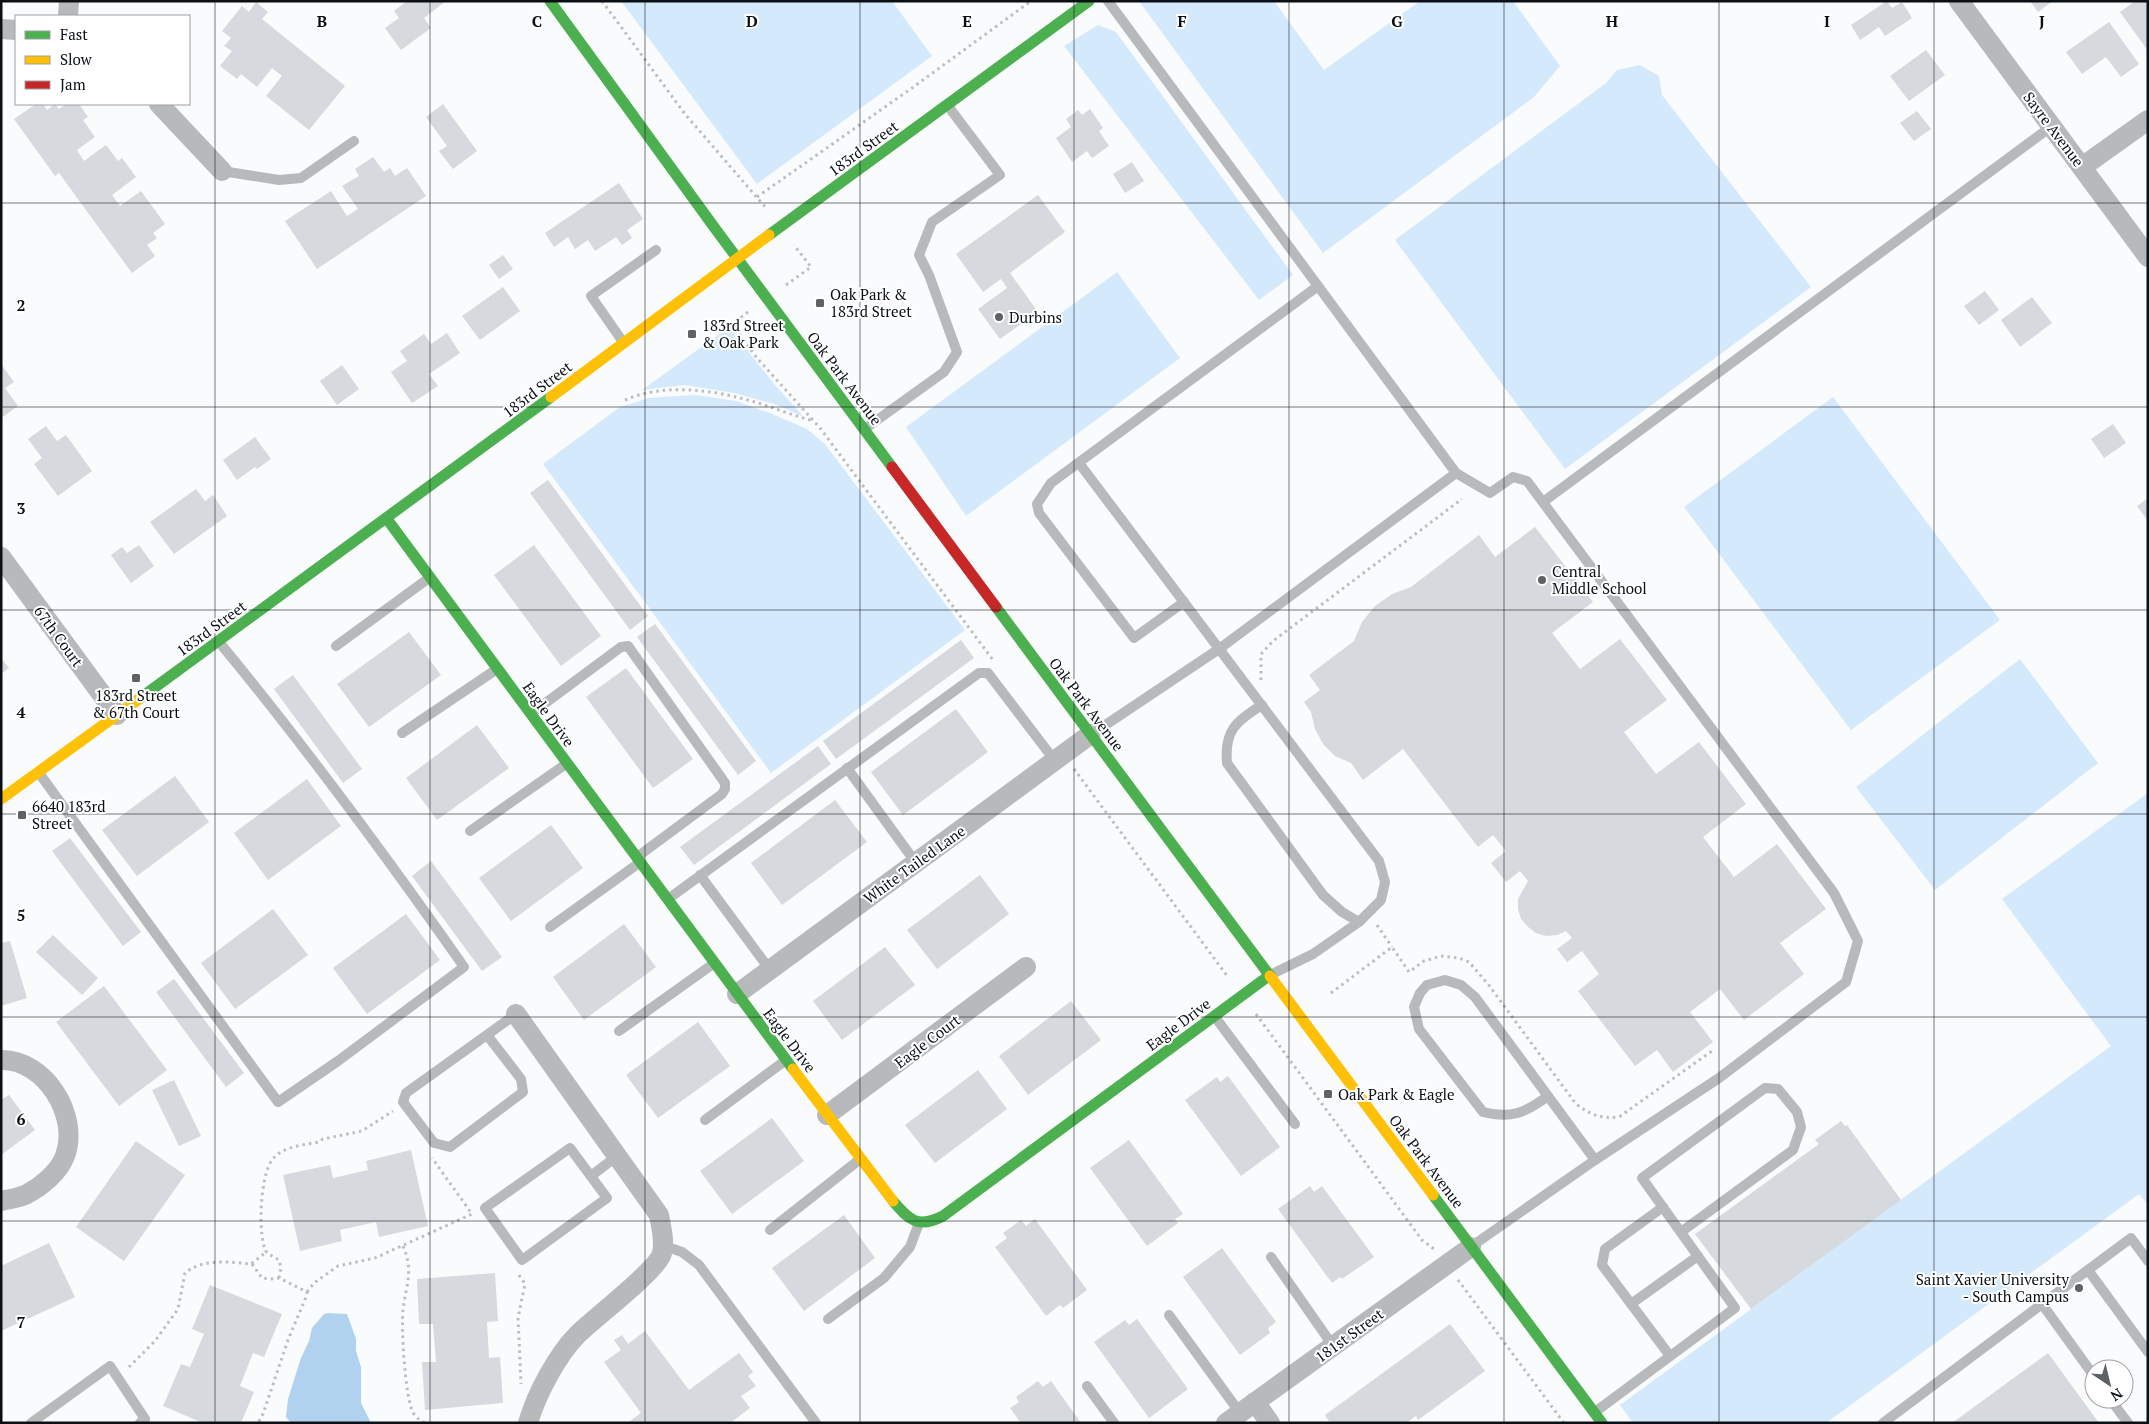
<svg xmlns="http://www.w3.org/2000/svg" width="2149" height="1424" viewBox="0 0 2149 1424" font-family="'PT Serif',serif">
	<style>
		.green { fill: #d5e9fc }
		.water { fill: #b1d2ef }
		.building { fill: #d6d9dd }
		.lines { fill: none; stroke-linecap: round; stroke-linejoin: round }
		.path { stroke: #bbbdbf; stroke-width: 3; stroke-dasharray: 2.5 4; stroke-linecap: butt }
		.lane { stroke: #b7b9bb; stroke-width: 10 }
		.street { stroke: #b7b9bb; stroke-width: 20 }
		.fast { stroke: #4caf50; stroke-width: 11 }
		.slow { stroke: #ffc107; stroke-width: 11 }
		.jam { stroke: #c62828; stroke-width: 11 }
		.grid { fill: none; stroke: #0b1015; stroke-width: 1; stroke-opacity: 0.55 }
		.poi-dot { fill: #5e6266; stroke: #fff; stroke-width: 2 }
		.labels { text-anchor: middle; dominant-baseline: central; stroke-width: 4; stroke-linejoin: round; paint-order: stroke }
		.street-label { font-size: 15px; fill: #0b1015; stroke: #fff }
		.poi-label { font-size: 15px; fill: #0b1015; stroke: #fff; text-anchor: start }
		.grid-label { font-size: 16px; text-anchor: middle; font-weight: bold; fill: #0b1015; stroke: #fff; stroke-width: 4; stroke-linejoin: round; paint-order: stroke }
	</style>
	<rect width="100%" height="100%" fill="#f9fbfd"/>
	<g class="green">
		<polygon points="621,1 892,1 932,56 757,184"/>
		<polygon points="1139,1 1274,1 1324,70 1420,1 1513,1 1560,66 1534,97 1323,253"/>
		<polygon points="1098,25 1116,32 1293,275 1259,300 1064,46"/>
		<polygon points="1640,65 1659,76 1662,95 1811,287 1565,469 1395,240 1606,83 1617,70"/>
		<polygon points="1117,272 1180,358 966,516 906,427"/>
		<polygon points="729,327 775,385 804,417 777,405 734,393 684,385 642,390"/>
		<polygon points="695,395 736,401 770,413 807,429 825,444 965,630 771,773 543,464 620,407 649,398"/>
		<polygon points="1833,397 2000,620 1851,730 1684,507"/>
		<polygon points="2020,659 2098,763 1935,890 1856,787"/>
		<polygon points="2148,793 2148,1205 2139,1194 1826,1423 1633,1423 1620,1405 2111,1046 2002,899"/>
	</g>
	<polygon class="water" points="328,1313 347,1314 356,1339 356,1351 361,1367 361,1403 371,1423 291,1423 286,1417 288,1399 301,1358 309,1341 312,1328 324,1314"/>
	<g class="building">
		<polygon points="407,1 446,1 424,18 431,28 401,50 385,28 399,18 394,11"/>
		<polygon points="1887,1 1892,8 1902,2 1912,18 1885,36 1879,27 1860,40 1851,25"/>
		<polygon points="2030,1 2053,1 2038,12"/>
		<polygon points="2135,1 2148,1 2148,51 2120,12"/>
		<polygon points="256,2 268,12 262,19 345,86 309,130 266,96 282,76 272,68 257,87 241,74 237,79 220,66 232,51 224,46 231,38 222,31 242,6 249,12"/>
		<polygon points="2109,22 2139,64 2121,77 2106,57 2082,74 2066,52"/>
		<polygon points="1926,50 1945,75 1909,101 1890,76"/>
		<polygon points="36,104 43,104 47,110 55,104 59,109 66,104 79,104 88,117 83,120 95,137 77,150 84,161 106,145 118,161 122,158 136,177 112,195 120,206 141,191 165,224 153,233 157,238 147,245 155,256 132,273 59,173 55,176 14,119"/>
		<polygon points="443,104 477,151 453,169 439,151 447,146 426,117"/>
		<polygon points="1090,109 1103,128 1099,131 1109,146 1092,158 1087,151 1072,162 1056,138 1071,127 1066,119 1078,110 1082,115"/>
		<polygon points="1917,111 1931,129 1914,141 1900,123"/>
		<polygon points="373,157 384,172 390,168 395,176 407,168 426,196 317,269 285,221 331,191 347,216 358,209 342,186 359,176 355,169"/>
		<polygon points="1132,162 1144,181 1125,193 1113,174"/>
		<polygon points="619,183 643,219 627,230 632,238 622,245 616,237 595,251 588,240 575,249 568,237 554,247 545,233"/>
		<polygon points="1038,195 1065,232 1010,273 1038,312 1000,339 978,309 1007,288 1001,279 983,292 956,254"/>
		<polygon points="503,255 513,269 499,279 489,265"/>
		<polygon points="503,287 520,311 480,340 462,316"/>
		<polygon points="1985,291 1999,310 1979,325 1964,306"/>
		<polygon points="2032,297 2052,323 2020,347 2001,320"/>
		<polygon points="447,333 460,353 429,374 438,386 412,403 391,372 407,361 400,351 424,334 431,344"/>
		<polygon points="1,364 14,382 5,388 18,406 1,418"/>
		<polygon points="342,365 359,389 337,405 320,381"/>
		<polygon points="2113,424 2126,443 2104,458 2091,439"/>
		<polygon points="46,426 57,441 66,435 92,471 58,496 34,464 42,458 28,439"/>
		<polygon points="255,437 271,459 257,469 255,467 237,480 223,460"/>
		<polygon points="548,480 648,616 630,630 530,493"/>
		<polygon points="196,489 205,501 213,495 227,516 174,554 150,522"/>
		<polygon points="2148,498 2148,521 2137,506"/>
		<polygon points="1535,527 1593,602 1552,633 1580,669 1620,639 1667,700 1624,732 1656,774 1699,742 1746,804 1703,837 1734,877 1777,844 1826,909 1780,943 1804,974 1744,1020 1720,989 1690,1012 1713,1042 1673,1072 1657,1050 1635,1066 1578,991 1599,974 1582,951 1567,962 1557,949 1572,938 1566,931 1557,935 1546,936 1536,933 1528,927 1521,919 1518,909 1518,899 1528,881 1520,871 1506,882 1491,863 1506,851 1493,835 1478,847 1403,749 1363,780 1351,763 1335,756 1323,744 1315,729 1311,712 1304,702 1320,690 1309,675 1354,641 1362,622 1375,606 1392,594 1411,587 1479,535 1495,557"/>
		<polygon points="139,545 154,566 131,583 111,555 122,547 127,553"/>
		<polygon points="534,545 601,636 561,666 494,575"/>
		<polygon points="655,624 756,761 738,775 637,637"/>
		<polygon points="409,632 441,675 369,727 337,684"/>
		<polygon points="961,640 974,658 836,759 823,741"/>
		<polygon points="1,658 9,668 1,674"/>
		<polygon points="626,668 693,759 653,788 586,697"/>
		<polygon points="293,675 362,769 343,783 274,689"/>
		<polygon points="956,709 988,752 903,815 871,772"/>
		<polygon points="477,725 509,768 437,820 406,778"/>
		<polygon points="818,746 831,764 694,865 680,847"/>
		<polygon points="175,776 209,822 137,876 102,830"/>
		<polygon points="307,779 341,826 268,880 234,833"/>
		<polygon points="835,800 867,842 782,905 751,863"/>
		<polygon points="551,825 583,868 511,921 479,878"/>
		<polygon points="70,838 141,932 123,946 52,851"/>
		<polygon points="431,861 502,957 482,971 412,876"/>
		<polygon points="980,875 1009,914 937,969 907,930"/>
		<polygon points="273,909 308,955 235,1009 201,963"/>
		<polygon points="406,914 440,960 367,1014 333,968"/>
		<polygon points="624,924 656,967 584,1020 553,977"/>
		<polygon points="53,935 98,978 82,995 36,952"/>
		<polygon points="10,941 27,998 1,1006 1,943"/>
		<polygon points="885,947 915,985 842,1040 813,1001"/>
		<polygon points="174,979 244,1073 226,1087 156,992"/>
		<polygon points="104,986 167,1070 119,1106 56,1022"/>
		<polygon points="1071,1001 1101,1040 1028,1095 999,1056"/>
		<polygon points="698,1022 730,1066 658,1118 626,1075"/>
		<polygon points="978,1070 1007,1109 935,1163 905,1125"/>
		<polygon points="1228,1076 1280,1147 1241,1176 1185,1100 1217,1077 1220,1082"/>
		<polygon points="174,1080 201,1136 179,1146 152,1090"/>
		<polygon points="9,1095 35,1130 1,1155 1,1100"/>
		<polygon points="772,1118 804,1161 732,1214 700,1171"/>
		<polygon points="1841,1121 1845,1126 1847,1125 1901,1200 1751,1309 1695,1234 1819,1144 1815,1140"/>
		<polygon points="1129,1140 1183,1214 1175,1219 1178,1223 1147,1246 1090,1168"/>
		<polygon points="136,1141 185,1175 124,1261 76,1227"/>
		<polygon points="411,1150 428,1226 379,1237 376,1222 340,1230 342,1241 300,1251 283,1175 330,1165 333,1178 368,1170 366,1161"/>
		<polygon points="1310,1186 1314,1192 1322,1186 1374,1257 1342,1279 1340,1277 1332,1283 1278,1209"/>
		<polygon points="844,1215 875,1258 804,1311 772,1268"/>
		<polygon points="1035,1219 1087,1290 1063,1308 1060,1305 1046,1316 995,1247 1007,1238 1003,1233 1021,1220 1026,1226"/>
		<polygon points="49,1243 75,1297 1,1331 1,1266"/>
		<polygon points="1222,1248 1276,1322 1268,1328 1270,1333 1240,1355 1183,1277"/>
		<polygon points="495,1273 498,1321 487,1322 489,1358 500,1357 503,1403 425,1410 422,1362 436,1362 433,1324 419,1324 417,1279"/>
		<polygon points="210,1285 282,1314 264,1357 253,1353 240,1386 254,1392 241,1423 203,1423 163,1406 181,1364 190,1367 204,1334 192,1329"/>
		<polygon points="1137,1319 1188,1389 1149,1418 1094,1342 1125,1320 1129,1325"/>
		<polygon points="1450,1324 1485,1371 1418,1420 1416,1416 1406,1423 1330,1423 1325,1415"/>
		<polygon points="645,1331 689,1390 739,1353 753,1372 748,1376 756,1386 741,1396 750,1408 730,1423 627,1423 641,1413 604,1362 621,1350 614,1340 622,1335 628,1344"/>
		<polygon points="2048,1353 2099,1423 1952,1423"/>
		<polygon points="1038,1381 1043,1387 1051,1381 1081,1423 1021,1423 1010,1408 1019,1402 1016,1397"/>
	</g>
	<g class="lines">
		<g class="path">
			<polyline points="602,1 685,114 766,208"/>
			<polyline points="757,197 912,88 1031,1"/>
			<polyline points="786,285 811,267 794,245"/>
			<polyline points="748,312 732,324 757,358 820,428 993,660"/>
			<path d="M625 400C661 384 707 389 744 399 768 405 790 415 814 421"/>
			<polyline points="1261,680 1261,654 1273,641 1462,499"/>
			<polyline points="1074,769 1228,977"/>
			<polyline points="1377,925 1392,947"/>
			<path d="M1331 993 1392 947 1409 972 1424 961 1441 956 1459 958 1469 962 1488 984 1576 1104C1591 1115 1601 1119 1619 1117L1712 1051"/>
			<polyline points="1256,1014 1422,1240 1434,1249"/>
			<path d="M403 1246C414 1271 406 1285 403 1310 401 1328 405 1393 412 1410 414 1416 419 1420 425 1423"/>
			<polyline points="252,1264 262,1278 270,1279 279,1278 307,1292 306,1297 288,1340 263,1414 258,1423"/>
			<polyline points="519,1275 525,1284 518,1318 521,1384"/>
			<path d="M279 1278 281 1268 279 1260 267 1253C257 1238 260 1173 273 1159 283 1146 304 1145 319 1142L323 1139 362 1131 393 1111"/>
			<polyline points="1458,1280 1564,1423"/>
			<polyline points="307,1292 314,1283 338,1266 375,1258 472,1214 432,1158"/>
			<path d="M129 1367 155 1341 178 1309 185 1273C203 1258 229 1262 251 1264L265 1253V1250"/>
		</g>
		<g class="lane">
			<polyline points="1108,1 1318,286"/>
			<polyline points="222,171 279,180 301,178 354,141"/>
			<polyline points="623,342 591,296 656,250"/>
			<polyline points="866,428 944,372 957,352 929,275 919,255 932,222 1000,175 948,106"/>
			<polyline points="1079,463 1379,861 1385,882 1381,900 1359,922 1313,954 1270,975"/>
			<polyline points="1456,473 1490,493 1513,477 1527,481 1834,893 1858,941 1846,982 1719,1078 1595,1160 1472,1246"/>
			<polyline points="1543,502 2052,126"/>
			<polyline points="336,646 429,578"/>
			<path d="M1262 705C1236 721 1224 731 1227 763L1323 895 1342 912 1359 922"/>
			<polyline points="532,713 621,647 628,646 725,783 725,789 722,794 637,857"/>
			<polyline points="402,733 497,669"/>
			<polyline points="1092,734 1219,649 1456,473 1318,286 1051,483 1037,504 1039,513 1134,638 1184,602"/>
			<polyline points="847,768 916,863"/>
			<path d="M39 773 278 1102 338 1061 464 967C386 856 306 747 219 642"/>
			<polyline points="470,831 566,764"/>
			<polyline points="700,875 770,970"/>
			<polyline points="668,899 979,673 988,673 1055,761"/>
			<polyline points="550,927 639,863"/>
			<polyline points="1215,1017 1295,1124"/>
			<polyline points="619,1031 713,964"/>
			<polyline points="487,1035 521,1079 523,1092 450,1147 434,1143 403,1102 406,1093 516,1014"/>
			<path d="M1548 1096C1525 1113 1511 1119 1483 1112L1419 1029 1414 1007 1420 993 1427 985 1445 980 1461 985 1475 997 1595 1160"/>
			<polyline points="705,1120 786,1060"/>
			<polygon points="570,1148 607,1198 522,1260 485,1208"/>
			<polyline points="591,1176 617,1156"/>
			<polyline points="1663,1207 1605,1249 1602,1265 1670,1356"/>
			<polyline points="770,1230 859,1160"/>
			<polyline points="662,1245 682,1252 699,1265 816,1423"/>
			<polyline points="1271,1257 1333,1346"/>
			<polyline points="2088,1270 2148,1352"/>
			<polyline points="1631,1304 1698,1256"/>
			<polyline points="2042,1304 2131,1238 2148,1261"/>
			<polyline points="1169,1315 1240,1413"/>
			<polyline points="828,1319 884,1278 910,1247 919,1223"/>
			<polyline points="1087,1386 1114,1423"/>
			<polyline points="2110,1399 2128,1423"/>
			<polyline points="1595,1412 1735,1308 1642,1178 1765,1088 1778,1089 1797,1112 1801,1127 1793,1150 1681,1232"/>
			<polyline points="31,1423 110,1366 145,1419 140,1423"/>
			<polyline points="1883,1423 2042,1304 2094,1376"/>
		</g>
		<g class="street">
			<polyline points="1959,1 2148,257"/>
			<polyline points="68,16 69,1"/>
			<polyline points="1,29 16,30"/>
			<polyline points="159,104 222,171"/>
			<polyline points="2082,167 2148,120"/>
			<polyline points="1,557 117,715"/>
			<polyline points="737,994 1091,734"/>
			<path d="M516 1014 659 1215C661 1226 665 1241 662 1253 658 1270 594 1318 578 1334 557 1355 536 1395 528 1423"/>
			<path d="M1 1060C45 1059 80 1116 65 1156 59 1172 42 1186 27 1194 20 1198 9 1199 1 1201"/>
			<polyline points="827,1115 1026,967"/>
			<polyline points="1255,1402 1270,1423"/>
			<polyline points="1226,1423 1471,1247"/>
		</g>
		<g class="fast">
			<polyline points="550,1 714,227 892,467"/>
			<polyline points="769,235 1089,1"/>
			<polyline points="387,519 793,1069"/>
			<polyline points="996,607 1270,976"/>
			<polyline points="139,699 551,397"/>
			<polyline points="1433,1195 1602,1423"/>
			<path d="M893 1201C909 1220 918 1229 943 1216L1270 975"/>
		</g>
		<g class="slow">
			<polyline points="551,397 769,235"/>
			<polyline points="1,799 139,699"/>
			<polyline points="1270,976 1433,1195"/>
			<polyline points="793,1069 893,1201"/>
		</g>
		<polyline class="jam" points="892,467 996,607"/>
	</g>
	<path class="grid" d="M215 1V1423M430 1V1423M645 1V1423M860 1V1423M1074 1V1423M1289 1V1423M1504 1V1423M1719 1V1423M1934 1V1423M1 203H2148M1 407H2148M1 610H2148M1 814H2148M1 1017H2148M1 1221H2148"/>
	<g class="poi-dot">
		<rect x="815" y="298" width="10" height="10" rx="2.5"/>
		<circle cx="999" cy="317" r="5"/>
		<rect x="687" y="329" width="10" height="10" rx="2.5"/>
		<circle cx="1542" cy="580" r="5"/>
		<rect x="131" y="673" width="10" height="10" rx="2.5"/>
		<rect x="17" y="810" width="10" height="10" rx="2.5"/>
		<rect x="1323" y="1089" width="10" height="10" rx="2.5"/>
		<circle cx="2079" cy="1288" r="5"/>
	</g>
	<g class="labels">
		<g class="street-label">
			<text transform="translate(2054 129) rotate(53)">Sayre Avenue</text>
			<text transform="translate(863 148) rotate(-36)">183rd Street</text>
			<text transform="translate(845 378) rotate(53)">Oak Park Avenue</text>
			<text transform="translate(537 389) rotate(-37)">183rd Street</text>
			<text transform="translate(211 628) rotate(-36)">183rd Street</text>
			<text transform="translate(59 636) rotate(54)">67th Court</text>
			<text transform="translate(1087 704) rotate(53)">Oak Park Avenue</text>
			<text transform="translate(549 714) rotate(54)">Eagle Drive</text>
			<text transform="translate(914 864) rotate(-36)">White Tailed Lane</text>
			<text transform="translate(1178 1024) rotate(-37)">Eagle Drive</text>
			<text transform="translate(790 1040) rotate(53)">Eagle Drive</text>
			<text transform="translate(927 1041) rotate(-37)">Eagle Court</text>
			<text transform="translate(1427 1161) rotate(53)">Oak Park Avenue</text>
			<text transform="translate(1349 1335) rotate(-36)">181st Street</text>
		</g>
		<g class="poi-label">
			<text x="830" y="294">Oak Park &amp;<tspan x="830" dy="17">183rd Street</tspan></text>
			<text x="1009" y="317">Durbins</text>
			<text x="702" y="325">183rd Street<tspan x="702" dy="17">&amp; Oak Park</tspan></text>
			<text x="1552" y="571">Central<tspan x="1552" dy="17">Middle School</tspan></text>
			<text x="136" y="695" text-anchor="middle">183rd Street<tspan x="136" dy="17">&amp; 67th Court</tspan></text>
			<text x="32" y="806">6640 183rd<tspan x="32" dy="17">Street</tspan></text>
			<text x="1338" y="1094">Oak Park &amp; Eagle</text>
			<text x="2069" y="1279" text-anchor="end">Saint Xavier University<tspan x="2069" dy="17">- South Campus</tspan></text>
		</g>
	</g>
	<g class="grid-label">
		<text x="322" y="27">B</text>
		<text x="537" y="27">C</text>
		<text x="752" y="27">D</text>
		<text x="967" y="27">E</text>
		<text x="1182" y="27">F</text>
		<text x="1397" y="27">G</text>
		<text x="1612" y="27">H</text>
		<text x="1827" y="27">I</text>
		<text x="2042" y="27">J</text>
		<text x="21" y="311">2</text>
		<text x="21" y="514">3</text>
		<text x="21" y="718">4</text>
		<text x="21" y="921">5</text>
		<text x="21" y="1125">6</text>
		<text x="21" y="1328">7</text>
	</g>
	<rect width="2149" height="1424" fill="none" stroke="#0b1015" stroke-width="5"/>
	<rect x="15" y="15" width="175" height="90" fill="#ffffff" stroke="#9d9fa1"/>
	<rect x="25" y="31" width="25" height="8" fill="#4caf50" stroke="#9d9fa1"/>
	<text x="60" y="40" font-size="15" fill="#0b1015">Fast</text>
	<rect x="25" y="56" width="25" height="8" fill="#ffc107" stroke="#9d9fa1"/>
	<text x="60" y="65" font-size="15" fill="#0b1015">Slow</text>
	<rect x="25" y="81" width="25" height="8" fill="#c62828" stroke="#9d9fa1"/>
	<text x="60" y="90" font-size="15" fill="#0b1015">Jam</text>
	<g transform="translate(2109 1384) rotate(145)"><circle r="24" fill="#ffffff" stroke="#9d9fa1"/>
	<path d="M0-4L9 19L0 12L-9 19Z" fill="#5e6266"/>
	<text y="-8" font-size="14" font-weight="bold" text-anchor="middle" fill="#0b1015">N</text>
	</g>
</svg>
